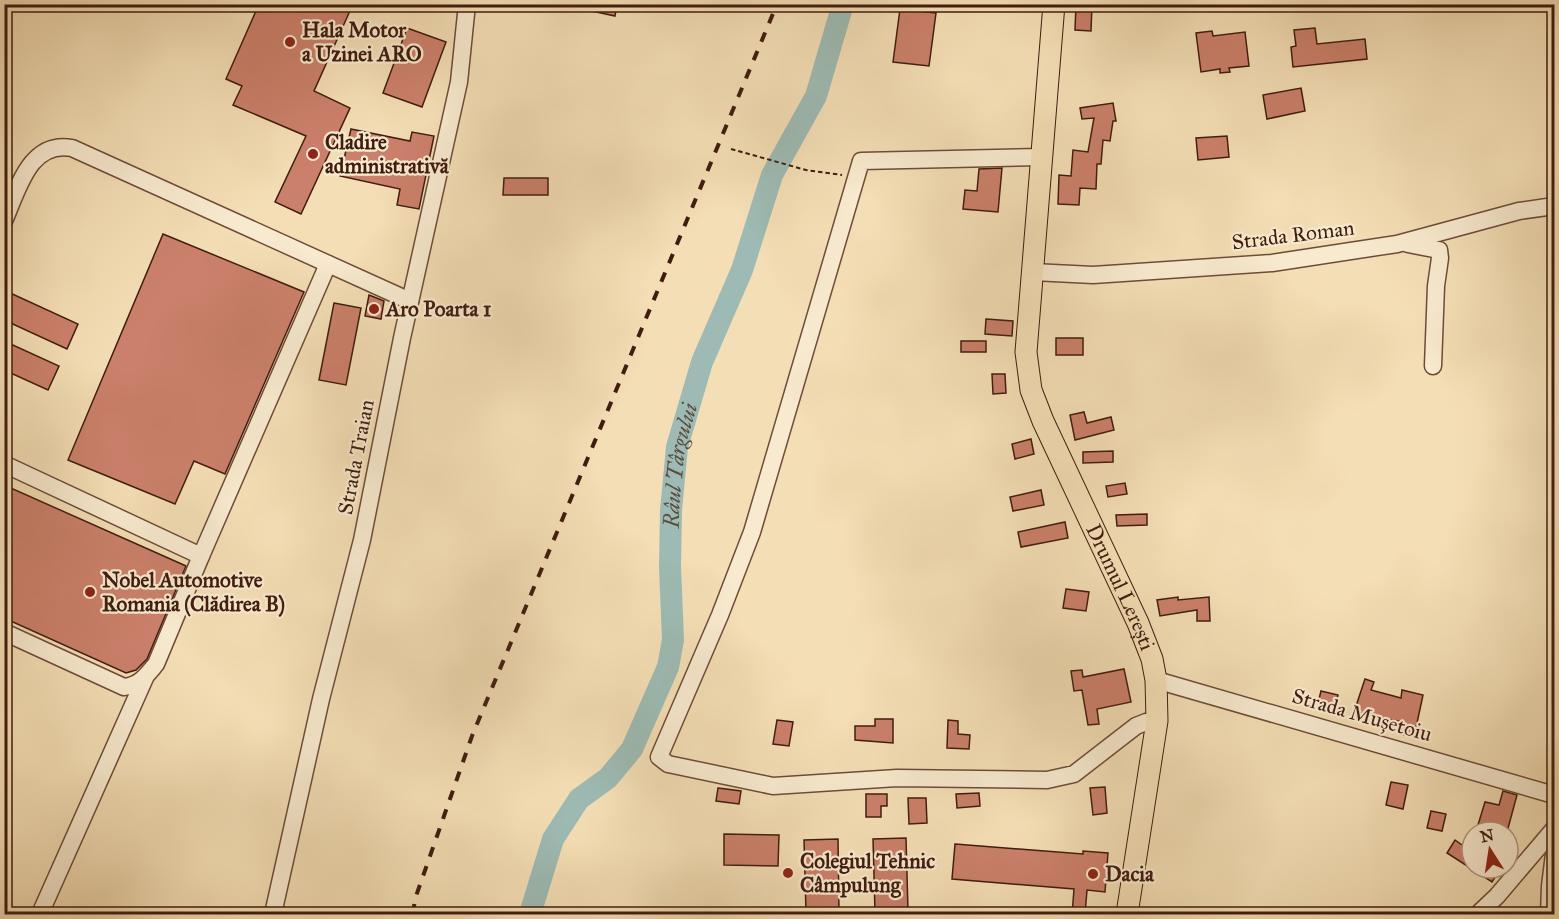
<svg xmlns="http://www.w3.org/2000/svg" width="1559" height="919" viewBox="0 0 1559 919" font-family="'IM FELL Great Primer',serif">
	<style>
		.lines { fill: none; stroke-linecap: round; stroke-linejoin: round }
		.river { stroke: #9dbbb4; stroke-width: 22 }
		.building { fill: #cb806b; stroke: #401c0f; stroke-width: 1.5 }
		.minor-casing { stroke: #6d4c38; stroke-width: 19 }
		.major-casing { stroke: #401c0f; stroke-width: 23 }
		.path { stroke: #401c0f; stroke-width: 2; stroke-dasharray: 4.5 3; stroke-linecap: butt }
		.minor { stroke: #f8eacf; stroke-width: 16 }
		.major { stroke: #f4deb5; stroke-width: 21 }
		.rail { stroke: #401c0f; stroke-width: 4; stroke-dasharray: 10 10; stroke-linecap: butt }
		.poi-dot { fill: #8f2418; stroke: #f8eacf; stroke-width: 2 }
		.labels { text-anchor: middle; dominant-baseline: central; stroke-width: 4.5; stroke-linejoin: round; paint-order: stroke }
		.poi-label { font-size: 21px; font-weight: bold; fill: #401c0f; stroke: #f8eacf; text-anchor: start }
		.street-label { font-size: 21px; fill: #401c0f; stroke: #f8eacf }
		.water-label { font-size: 22px; font-style: italic; fill: #5c4c41; stroke: #f8eacf }
	</style>
	<rect width="100%" height="100%" fill="#f4deb5"/>
	<filter id="stains"><feTurbulence type="fractalNoise" baseFrequency=".00333" numOctaves="4"/><feColorMatrix values="0 0 0 0 .2 0 0 0 0 .09 0 0 0 0 .02 0 0 0 .5 -.17"/></filter>
	<radialGradient id="worn" r=".72"><stop offset=".6" stop-color="#630" stop-opacity="0"/><stop offset="1" stop-color="#630" stop-opacity=".3"/></radialGradient>
	<g class="lines">
		<path class="river" id="s1" d="M530 914 553 839 579 799 608 778 632 749 668 667 673 640 670 567 671 510 677 447 702 362 742 270 772 175 816 96 843 4"/>
	</g>
	<g class="building">
		<polygon points="259,4 353,4 314,91 350,108 301,214 275,202 306,136 233,105 242,86 226,79"/>
		<polygon points="583,4 617,4 615,16 582,9"/>
		<polygon points="1076,4 1092,4 1091,31 1075,30"/>
		<polygon points="900,9 936,13 929,66 893,62"/>
		<polygon points="407,28 446,42 422,107 383,93"/>
		<polygon points="1315,28 1317,44 1365,39 1367,59 1293,67 1291,47 1296,46 1294,30"/>
		<polygon points="1212,31 1213,36 1245,32 1249,66 1229,68 1230,72 1220,73 1220,69 1201,72 1196,33"/>
		<polygon points="1301,88 1305,111 1267,119 1263,95"/>
		<polygon points="1113,103 1116,121 1113,121 1110,141 1103,140 1101,164 1097,164 1096,189 1080,188 1079,205 1058,204 1059,175 1071,176 1073,150 1088,152 1094,118 1082,119 1080,108"/>
		<polygon points="351,129 410,141 412,132 434,136 419,209 397,205 400,189 340,176"/>
		<polygon points="1227,136 1229,157 1198,160 1196,138"/>
		<polygon points="1002,168 998,212 963,209 965,190 977,191 979,169"/>
		<polygon points="504,178 548,178 548,195 503,195"/>
		<polygon points="163,234 304,292 225,474 194,461 175,504 68,460"/>
		<polygon points="8,292 78,324 67,349 4,320 4,299"/>
		<polygon points="369,295 384,301 381,319 365,316"/>
		<polygon points="334,303 361,308 346,385 319,380"/>
		<polygon points="986,319 1013,321 1012,336 985,334"/>
		<rect x="1056" y="338" width="27" height="17"/>
		<polygon points="4,341 59,366 48,390 4,370"/>
		<rect x="961" y="341" width="25" height="11"/>
		<polygon points="992,374 1005,374 1006,393 993,394"/>
		<polygon points="1084,412 1087,423 1111,417 1114,430 1075,440 1070,415"/>
		<polygon points="1031,439 1034,454 1015,459 1012,444"/>
		<polygon points="1113,451 1113,462 1083,463 1083,452"/>
		<polygon points="1125,483 1127,494 1108,497 1106,486"/>
		<polygon points="4,485 186,566 147,659 136,670 126,673 4,618"/>
		<polygon points="1041,490 1044,505 1013,511 1010,497"/>
		<polygon points="1147,514 1147,525 1117,526 1116,515"/>
		<polygon points="1065,522 1068,538 1021,547 1018,532"/>
		<polygon points="1066,589 1089,592 1086,611 1063,608"/>
		<polygon points="1178,597 1178,600 1209,597 1210,621 1197,621 1197,610 1160,616 1157,600"/>
		<polygon points="1124,669 1131,702 1097,709 1099,724 1088,725 1082,690 1074,691 1071,671 1082,670 1083,677"/>
		<polygon points="1365,679 1374,682 1371,690 1401,698 1402,690 1423,695 1414,737 1401,734 1403,722 1354,712"/>
		<polygon points="1321,691 1338,695 1335,707 1318,703"/>
		<polygon points="875,719 893,719 893,743 855,740 855,726 875,726"/>
		<polygon points="777,720 793,722 789,746 773,744"/>
		<polygon points="948,720 958,721 958,734 970,735 969,749 947,748"/>
		<polygon points="1391,782 1408,785 1403,809 1386,805"/>
		<polygon points="1105,787 1107,813 1093,815 1090,788"/>
		<polygon points="718,788 741,791 739,804 716,801"/>
		<polygon points="1503,791 1517,795 1507,832 1478,825 1485,802 1499,805"/>
		<polygon points="979,793 980,806 957,808 956,794"/>
		<polygon points="866,794 887,794 887,806 881,806 881,817 866,817"/>
		<polygon points="908,798 926,798 927,823 909,824"/>
		<polygon points="1431,811 1446,814 1442,831 1427,828"/>
		<polygon points="724,834 779,835 778,866 724,865"/>
		<polygon points="906,838 908,911 875,912 873,839"/>
		<polygon points="838,839 839,911 806,912 804,840"/>
		<polygon points="1455,840 1472,852 1472,868 1501,868 1492,882 1447,853"/>
		<polygon points="955,844 1083,854 1083,851 1108,853 1105,892 1087,890 1085,915 1072,915 1074,889 952,879"/>
	</g>
	<g class="lines">
		<g class="minor-casing">
			<g id="minor">
				<polyline points="1042,157 861,161 752,532 720,615 659,757 668,764 773,786 897,778 1047,780 1074,774 1136,726 1146,722 1157,721"/>
				<path d="M4 221C18 190 29 140 72 148L410 301"/>
				<polyline points="1408,244 1439,250 1440,258 1436,286 1433,366"/>
				<polyline points="1033,272 1093,275 1272,263 1397,244 1519,211 1554,206"/>
				<polyline points="4,464 201,556 328,264"/>
				<path d="M4 632 124 687C140 685 146 676 156 664L201 556"/>
				<polyline points="1156,680 1554,795"/>
				<polyline points="40,914 145,678"/>
				<polyline points="273,914 321,699 362,540 402,338 459,82 467,4"/>
				<polyline points="1478,914 1497,896 1554,829"/>
				<polyline points="1549,914 1550,886 1554,854"/>
			</g>
		</g>
		<g class="major-casing">
			<g id="major">
				<path id="s2" d="M1054 4 1026 352 1031 390 1043 421 1138 623 1152 659 1156 680 1157 721 1127 914"/>
			</g>
		</g>
		<polyline class="path" points="731,149 806,170 842,175"/>
		<use href="#minor" class="minor"/>
		<use href="#major" class="major"/>
		<polyline class="rail" points="413,914 415,899 472,736 777,4"/>
	</g>
	<g class="poi-dot">
		<circle cx="290" cy="42" r="6"/>
		<circle cx="313" cy="154" r="6"/>
		<circle cx="374" cy="309" r="6"/>
		<circle cx="90" cy="592" r="6"/>
		<circle cx="788" cy="873" r="6"/>
		<circle cx="1093" cy="874" r="6"/>
	</g>
	<g class="labels">
		<g class="poi-label">
			<text x="302" y="30">Hala Motor<tspan x="302" dy="24">a Uzinei ARO</tspan></text>
			<text x="325" y="142">Cladire<tspan x="325" dy="24">administrativă</tspan></text>
			<text x="386" y="309">Aro Poarta 1</text>
			<text x="102" y="580">Nobel Automotive<tspan x="102" dy="24">Romania (Clădirea B)</tspan></text>
			<text x="800" y="861">Colegiul Tehnic<tspan x="800" dy="24">Câmpulung</tspan></text>
			<text x="1105" y="874">Dacia</text>
		</g>
		<g class="street-label">
			<text transform="translate(1293 235) rotate(-7)">Strada Roman</text>
			<text transform="translate(356 457) rotate(-79)">Strada Traian</text>
			<text stroke="none"><textPath href="#s2" startOffset="604">Drumul Lerești</textPath></text>
			<text transform="translate(1362 715) rotate(16)">Strada Mușetoiu</text>
		</g>
		<g class="water-label">
			<text stroke="none"><textPath href="#s1" startOffset="492">Râul Târgului</textPath></text>
		</g>
	</g>
	<rect width="1559" height="919" fill="none" stroke="#f4deb5" stroke-width="24"/>
	<rect x="6" y="6" width="1547" height="907" fill="none" stroke="#401c0f" stroke-width="3"/>
	<rect x="12" y="12" width="1535" height="895" fill="none" stroke="#401c0f" stroke-width="1.5"/>
	<g transform="translate(1490 850) rotate(348)"><circle r="28" fill="#f8eacf" stroke="#ae9882" stroke-width="1.5"/>
	<path d="M0-4.5L10 22L0 15L-10 22Z" fill="#8f2418"/>
	<text y="-9" font-size="16" font-weight="bold" text-anchor="middle" fill="#401c0f">N</text>
	</g>
	<rect width="100%" height="100%" filter="url(#stains)"/>
	<rect width="100%" height="100%" fill="url(#worn)"/>
</svg>
